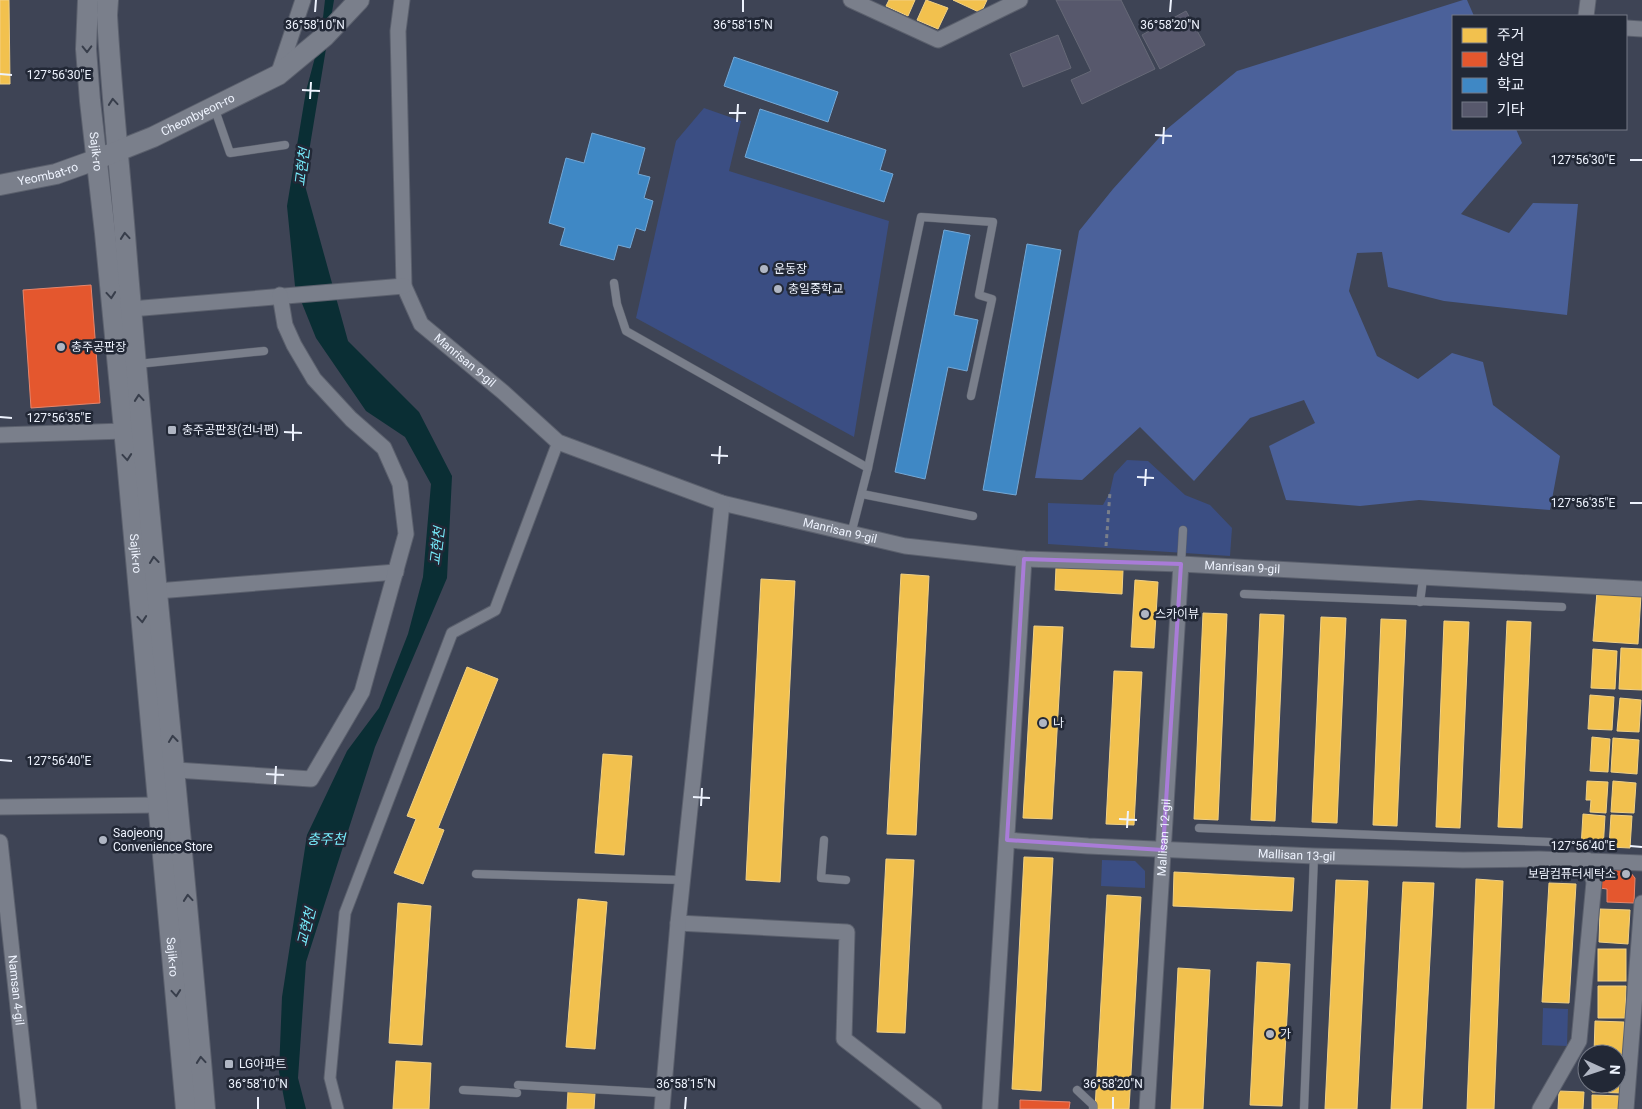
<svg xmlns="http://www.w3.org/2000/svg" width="1642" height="1109" viewBox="0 0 1642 1109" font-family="Roboto,'Noto Sans KR',sans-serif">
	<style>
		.green { fill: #3b4e83 }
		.forest { fill: #4b619a }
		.water { fill: #0a2e34 }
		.homes { fill: #f2c14e; stroke: #f1d083 }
		.shops { fill: #e4572e; stroke: #e7866c }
		.schools { fill: #3f88c5; stroke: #74a8d6 }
		.building { fill: #57586c; stroke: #666977 }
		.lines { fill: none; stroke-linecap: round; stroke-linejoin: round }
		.service-casing { stroke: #5b606d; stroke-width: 9 }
		.pedestrian-casing { stroke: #5b606d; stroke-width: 13 }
		.minor-casing { stroke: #5b606d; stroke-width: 17 }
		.tertiary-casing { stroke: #5b606d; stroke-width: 22 }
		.path { stroke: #7a7f8a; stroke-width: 3; stroke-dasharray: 4 4; stroke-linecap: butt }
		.service { stroke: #7a7f8b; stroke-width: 8 }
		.pedestrian { stroke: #7a7f8b; stroke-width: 11 }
		.minor { stroke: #7a7f8b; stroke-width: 15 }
		.tertiary { stroke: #7a7f8b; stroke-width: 20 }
		.oneway { stroke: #383e4b }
		.marked { fill: none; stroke: #a97cd8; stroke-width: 4; stroke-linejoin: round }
		.ticks { fill: none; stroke: #eef3fe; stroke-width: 2 }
		.poi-dot { fill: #b0b6c3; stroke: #222836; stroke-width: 2 }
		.labels { text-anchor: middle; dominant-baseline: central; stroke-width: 5; stroke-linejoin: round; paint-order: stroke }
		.street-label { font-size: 12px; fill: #eef3fe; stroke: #222836 }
		.poi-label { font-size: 12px; fill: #eef3fe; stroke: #222836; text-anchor: start }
		.water-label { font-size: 14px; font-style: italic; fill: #78eefe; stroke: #222836 }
		.ticks-label { font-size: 12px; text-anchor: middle; fill: #eef3fe; stroke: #222836; stroke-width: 5; stroke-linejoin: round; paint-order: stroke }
	</style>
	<rect width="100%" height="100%" fill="#3e4455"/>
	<g class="green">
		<polygon points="704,108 741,121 729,171 889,221 854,437 636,318 676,141"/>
		<polygon points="1127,460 1148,461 1185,495 1210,505 1232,528 1230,556 1048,544 1048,503 1103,505 1110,492 1114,474"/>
		<polygon points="1102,860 1135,861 1145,871 1145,888 1101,886"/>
		<polygon points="1543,1008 1568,1009 1567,1046 1542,1045"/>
	</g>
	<polygon class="forest" points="1463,0 1467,0 1474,16 1453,16 1453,129 1516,129 1522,143 1461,214 1509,233 1533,203 1578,204 1567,315 1444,301 1388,287 1382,252 1357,253 1349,291 1377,356 1418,379 1452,353 1483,362 1493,405 1560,456 1550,510 1419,500 1360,506 1286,500 1269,446 1315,423 1304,400 1250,418 1194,481 1140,427 1082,480 1035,478 1079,231 1113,189 1167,129 1237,71"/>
	<polygon class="water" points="325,0 334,0 304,182 348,341 419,412 452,476 447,578 375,747 306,962 298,1078 306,1109 286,1109 279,1072 282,997 307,835 347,751 379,708 408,634 423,577 431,484 405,437 366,411 316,338 295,286 287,206 306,91 321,35"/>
	<g class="homes">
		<polygon points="0,0 9,0 10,84 0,84"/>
		<polygon points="889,0 915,0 908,16 886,6"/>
		<polygon points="926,0 948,8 938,29 917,20"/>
		<polygon points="953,0 987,0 981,13"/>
		<polygon points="1056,567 1123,570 1122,594 1055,590"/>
		<polygon points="901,574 929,576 916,835 887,834"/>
		<polygon points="761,579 795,581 780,882 746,880"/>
		<polygon points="1135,580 1158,582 1154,648 1131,647"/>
		<polygon points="1597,592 1641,595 1638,644 1593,641"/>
		<polygon points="1203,613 1227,614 1218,820 1194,819"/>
		<polygon points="1260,614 1284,615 1275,821 1251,820"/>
		<polygon points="1321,617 1346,618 1337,823 1312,822"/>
		<polygon points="1381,619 1406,620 1397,826 1373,825"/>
		<polygon points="1444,621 1469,622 1460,828 1436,827"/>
		<polygon points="1507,621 1531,622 1522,828 1498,827"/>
		<polygon points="1034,626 1063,627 1052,819 1023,818"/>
		<polygon points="1621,648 1642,649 1642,690 1619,689"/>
		<polygon points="1593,649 1617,651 1615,689 1591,688"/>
		<polygon points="467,667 498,679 438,828 444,830 423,884 394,873 416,819 407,816"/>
		<polygon points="1114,671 1142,672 1134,825 1106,824"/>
		<polygon points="1590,695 1614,697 1612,730 1588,729"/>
		<polygon points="1620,698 1641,700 1639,732 1617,731"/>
		<polygon points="1592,737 1610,739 1608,772 1590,771"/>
		<polygon points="1613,738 1639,740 1637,774 1611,772"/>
		<polygon points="603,754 632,756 624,855 595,853"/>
		<polygon points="1587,781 1608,782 1606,813 1590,812 1591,800 1586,800"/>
		<polygon points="1613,781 1636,783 1634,813 1611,812"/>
		<polygon points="1583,814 1605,816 1603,850 1581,848"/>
		<polygon points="1611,815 1632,816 1630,848 1609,847"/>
		<polygon points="1024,857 1053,858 1041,1091 1012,1089"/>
		<polygon points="886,859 914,860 905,1033 877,1032"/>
		<polygon points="1174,872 1294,878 1292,911 1173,906"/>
		<polygon points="1476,879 1503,881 1494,1109 1467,1109"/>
		<polygon points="1336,880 1368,881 1357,1109 1325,1109"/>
		<polygon points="1403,882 1434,883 1422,1109 1391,1109"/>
		<polygon points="1549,883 1576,884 1569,1003 1542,1002"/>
		<polygon points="1107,895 1141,897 1129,1109 1095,1109"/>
		<polygon points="578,899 607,902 595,1049 566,1047"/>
		<polygon points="398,903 431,906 422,1045 389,1043"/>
		<polygon points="1600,909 1630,910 1628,944 1599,942"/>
		<rect x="1598" y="949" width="28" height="32"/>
		<polygon points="1257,962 1290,964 1282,1106 1250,1105"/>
		<polygon points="1178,968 1210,970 1203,1109 1171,1109"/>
		<polygon points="1598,986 1626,986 1625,1018 1598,1018"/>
		<polygon points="1595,1021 1624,1022 1623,1056 1594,1054"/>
		<polygon points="1617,1059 1623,1059 1622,1093 1592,1092 1593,1084 1617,1084"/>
		<polygon points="396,1061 431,1063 429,1109 393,1109"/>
		<polygon points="568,1091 595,1093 594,1109 567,1109"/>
		<polygon points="1559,1091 1584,1092 1583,1109 1558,1109"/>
		<polygon points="1592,1095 1621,1096 1621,1109 1592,1109"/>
	</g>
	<g class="shops">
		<polygon points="91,285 100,403 31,408 23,290"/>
		<polygon points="1597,866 1625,866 1635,878 1634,903 1607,902 1607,889 1600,888"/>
		<polygon points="1020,1100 1070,1102 1069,1109 1020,1109"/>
	</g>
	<g class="schools">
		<polygon points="734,57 838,92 828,122 724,86"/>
		<polygon points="760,109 886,150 880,170 893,174 884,202 745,157"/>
		<polygon points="592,133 645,148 638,174 650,177 644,198 653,201 645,231 636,228 630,248 618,245 614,260 560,245 565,228 549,223 566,158 584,163"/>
		<polygon points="944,230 970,235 954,315 978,320 967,371 948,367 925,479 895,472"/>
		<polygon points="1027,244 1061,250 1016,495 983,490"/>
	</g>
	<g class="building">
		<polygon points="1056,0 1121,0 1155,69 1082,104 1071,80 1091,71"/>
		<polygon points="1186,11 1205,45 1160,69 1142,35"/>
		<polygon points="1058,35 1071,68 1023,87 1010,54"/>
	</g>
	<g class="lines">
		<g class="service-casing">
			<g id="service">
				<polyline points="214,107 230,153 285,145"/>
				<polyline points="614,283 617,304 626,331 868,468 851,534"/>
				<polyline points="138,364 264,351"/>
				<polyline points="868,468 921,217 993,222 979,295 992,299 971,396"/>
				<polyline points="862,494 973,516"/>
				<polyline points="1181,564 1183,530"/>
				<polyline points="1244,594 1562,607"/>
				<polyline points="1420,602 1423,579"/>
				<polyline points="1199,828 1550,842"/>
				<polyline points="824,840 821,878 846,880"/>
				<polyline points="476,874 682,880"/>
				<polyline points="518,1085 663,1093"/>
				<polyline points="463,1090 517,1093"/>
				<polyline points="1077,1090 1093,1105 1093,1109"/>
				<polyline points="1304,1109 1314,856"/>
			</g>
		</g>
		<g class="pedestrian-casing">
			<polyline id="pedestrian" points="338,1109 330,1078 345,913 452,633 495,610 558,442"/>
		</g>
		<g class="minor-casing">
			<g id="minor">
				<path id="s1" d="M402 0 398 31 404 286 421 324 503 392 558 442 722 503 905 546 1024 559 1181 564 1642 589"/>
				<polyline points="851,0 938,40 1020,0"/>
				<polyline points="1586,16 1588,0"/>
				<polyline points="1626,28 1642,29"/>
				<polyline points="278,75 303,0"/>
				<polyline points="131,309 404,286"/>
				<polyline points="0,435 124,431"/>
				<polyline points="157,591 396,572"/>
				<polyline points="176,770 311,779 362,692 406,534 400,484 384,448 351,419 314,379 294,345 285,325 280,295"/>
				<polyline points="0,807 159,805"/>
				<path id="s2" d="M1007 840 1088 846 1314 856 1463 860 1539 859 1642 863"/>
				<path id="s3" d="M0 842 29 1109"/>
				<polyline points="678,923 847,932 844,1039 934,1109"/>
				<polyline points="662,1109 678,923 722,503"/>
				<polyline points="990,1109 1024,559"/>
				<path id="s4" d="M1147 1109 1181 564"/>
				<polyline points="1540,1109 1579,1041 1594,882 1587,860"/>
				<polyline points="1626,1109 1642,903"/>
			</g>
		</g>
		<g class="tertiary-casing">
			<g id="tertiary">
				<path id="s5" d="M88 0 86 49 90 101 105 233 127 460 186 1109"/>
				<path d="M108 0 107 15C111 88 119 161 125 235 148 526 181 817 205 1109"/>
				<path id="s6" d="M0 185 56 174 95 160 153 137 278 75 325 36 359 0"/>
			</g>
		</g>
		<polyline class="path" points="1106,546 1110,492"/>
		<use href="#service" class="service"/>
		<use href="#pedestrian" class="pedestrian"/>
		<use href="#minor" class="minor"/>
		<use href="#tertiary" class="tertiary"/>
	</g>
	<defs><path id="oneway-chevron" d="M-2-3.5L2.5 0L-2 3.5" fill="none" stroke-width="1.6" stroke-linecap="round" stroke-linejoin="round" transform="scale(1.25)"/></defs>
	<g class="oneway">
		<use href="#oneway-chevron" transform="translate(87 49) rotate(89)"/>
		<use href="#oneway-chevron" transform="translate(113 102) rotate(-95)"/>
		<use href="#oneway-chevron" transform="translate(125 236) rotate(-95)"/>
		<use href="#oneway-chevron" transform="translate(111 295) rotate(85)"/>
		<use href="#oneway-chevron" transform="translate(139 398) rotate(-95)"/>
		<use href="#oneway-chevron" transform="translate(127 457) rotate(85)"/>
		<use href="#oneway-chevron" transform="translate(154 560) rotate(-96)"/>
		<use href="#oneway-chevron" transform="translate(142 619) rotate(85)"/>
		<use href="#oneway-chevron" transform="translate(173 739) rotate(-96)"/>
		<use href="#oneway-chevron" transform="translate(188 898) rotate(-95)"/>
		<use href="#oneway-chevron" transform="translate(176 993) rotate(85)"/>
		<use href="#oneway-chevron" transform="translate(201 1060) rotate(-95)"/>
	</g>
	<path class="marked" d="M1024 559 1181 564 1163 850 1007 840Z"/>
	<path class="ticks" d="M315 12 316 0M743 12V0M1170 12 1171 0M0 74 12 75M302 90 320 91M310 99 311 82M729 113H746M737 122 738 104M1155 135 1172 136M1163 144 1164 127M1630 160H1642M0 417 12 418M284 432 302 433M293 441V424M711 455 728 456M719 464 720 446M1137 477 1154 478M1145 486 1146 469M1630 503H1642M0 760 12 761M266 774 284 775M275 784 276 766M693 797 710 798M701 806 702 788M1119 819 1137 820M1127 828 1128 811M1630 846 1642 847M258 1109V1097M685 1109 686 1097M1113 1109V1097"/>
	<g class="poi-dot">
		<circle cx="764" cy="269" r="5"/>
		<circle cx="778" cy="289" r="5"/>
		<circle cx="61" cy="347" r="5"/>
		<rect x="167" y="425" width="10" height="10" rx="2.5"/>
		<circle cx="1145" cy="614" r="5"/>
		<circle cx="1043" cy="723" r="5"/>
		<circle cx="103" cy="840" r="5"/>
		<circle cx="1626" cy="874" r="5"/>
		<circle cx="1270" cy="1034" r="5"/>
		<rect x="224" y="1059" width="10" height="10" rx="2.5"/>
	</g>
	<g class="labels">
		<g class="street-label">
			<text stroke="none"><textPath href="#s6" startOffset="211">Cheonbyeon-ro</textPath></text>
			<text stroke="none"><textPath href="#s5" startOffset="152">Sajik-ro</textPath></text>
			<text stroke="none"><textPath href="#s6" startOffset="49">Yeombat-ro</textPath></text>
			<text stroke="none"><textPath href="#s1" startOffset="385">Manrisan 9-gil</textPath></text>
			<text stroke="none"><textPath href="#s1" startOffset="805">Manrisan 9-gil</textPath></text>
			<text stroke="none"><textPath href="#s5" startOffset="556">Sajik-ro</textPath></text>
			<text stroke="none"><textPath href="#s1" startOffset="1210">Manrisan 9-gil</textPath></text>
			<text stroke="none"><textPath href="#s4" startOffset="272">Mallisan 12-gil</textPath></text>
			<text stroke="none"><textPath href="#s2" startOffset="290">Mallisan 13-gil</textPath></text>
			<text stroke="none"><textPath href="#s5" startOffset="961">Sajik-ro</textPath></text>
			<text stroke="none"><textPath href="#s3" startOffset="149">Namsan 4-gil</textPath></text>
		</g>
		<g class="poi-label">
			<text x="774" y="269">운동장</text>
			<text x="788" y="289">충일중학교</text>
			<text x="71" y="347">충주공판장</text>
			<text x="182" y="430">충주공판장(건너편)</text>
			<text x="1155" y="614">스카이뷰</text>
			<text x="1053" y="723">나</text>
			<text x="113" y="833">Saojeong<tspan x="113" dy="14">Convenience Store</tspan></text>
			<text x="1616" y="874" text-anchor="end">보람컴퓨터세탁소</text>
			<text x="1280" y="1034">가</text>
			<text x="239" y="1064">LG아파트</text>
		</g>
		<g class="water-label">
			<text transform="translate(302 167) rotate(-83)">교현천</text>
			<text transform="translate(437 546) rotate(-83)">교현천</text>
			<text x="326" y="839">충주천</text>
			<text transform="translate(306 927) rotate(-76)">교현천</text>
		</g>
	</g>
	<g class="ticks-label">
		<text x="315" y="29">36°58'10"N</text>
		<text x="743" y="29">36°58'15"N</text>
		<text x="1170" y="29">36°58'20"N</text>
		<text x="59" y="79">127°56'30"E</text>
		<text x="1583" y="164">127°56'30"E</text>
		<text x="59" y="422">127°56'35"E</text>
		<text x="1583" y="507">127°56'35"E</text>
		<text x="59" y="765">127°56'40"E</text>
		<text x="1583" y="850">127°56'40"E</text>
		<text x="258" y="1088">36°58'10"N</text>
		<text x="686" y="1088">36°58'15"N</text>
		<text x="1113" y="1088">36°58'20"N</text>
	</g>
	<rect x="1452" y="15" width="175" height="115" fill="#222836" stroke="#747986"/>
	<rect x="1462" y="28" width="25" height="15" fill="#f2c14e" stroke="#747986"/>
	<text x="1497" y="40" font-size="15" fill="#eef3fe">주거</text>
	<rect x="1462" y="52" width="25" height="15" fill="#e4572e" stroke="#747986"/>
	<text x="1497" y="65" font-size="15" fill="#eef3fe">상업</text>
	<rect x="1462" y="78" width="25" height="15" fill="#3f88c5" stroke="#747986"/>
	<text x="1497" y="90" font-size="15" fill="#eef3fe">학교</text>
	<rect x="1462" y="102" width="25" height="15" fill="#57586c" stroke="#747986"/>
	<text x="1497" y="115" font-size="15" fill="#eef3fe">기타</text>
	<g transform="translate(1602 1069) rotate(93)"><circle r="24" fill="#222836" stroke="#747986"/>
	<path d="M0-4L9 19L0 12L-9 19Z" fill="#b0b6c3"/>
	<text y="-8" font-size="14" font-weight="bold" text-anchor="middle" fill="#eef3fe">N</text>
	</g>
</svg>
